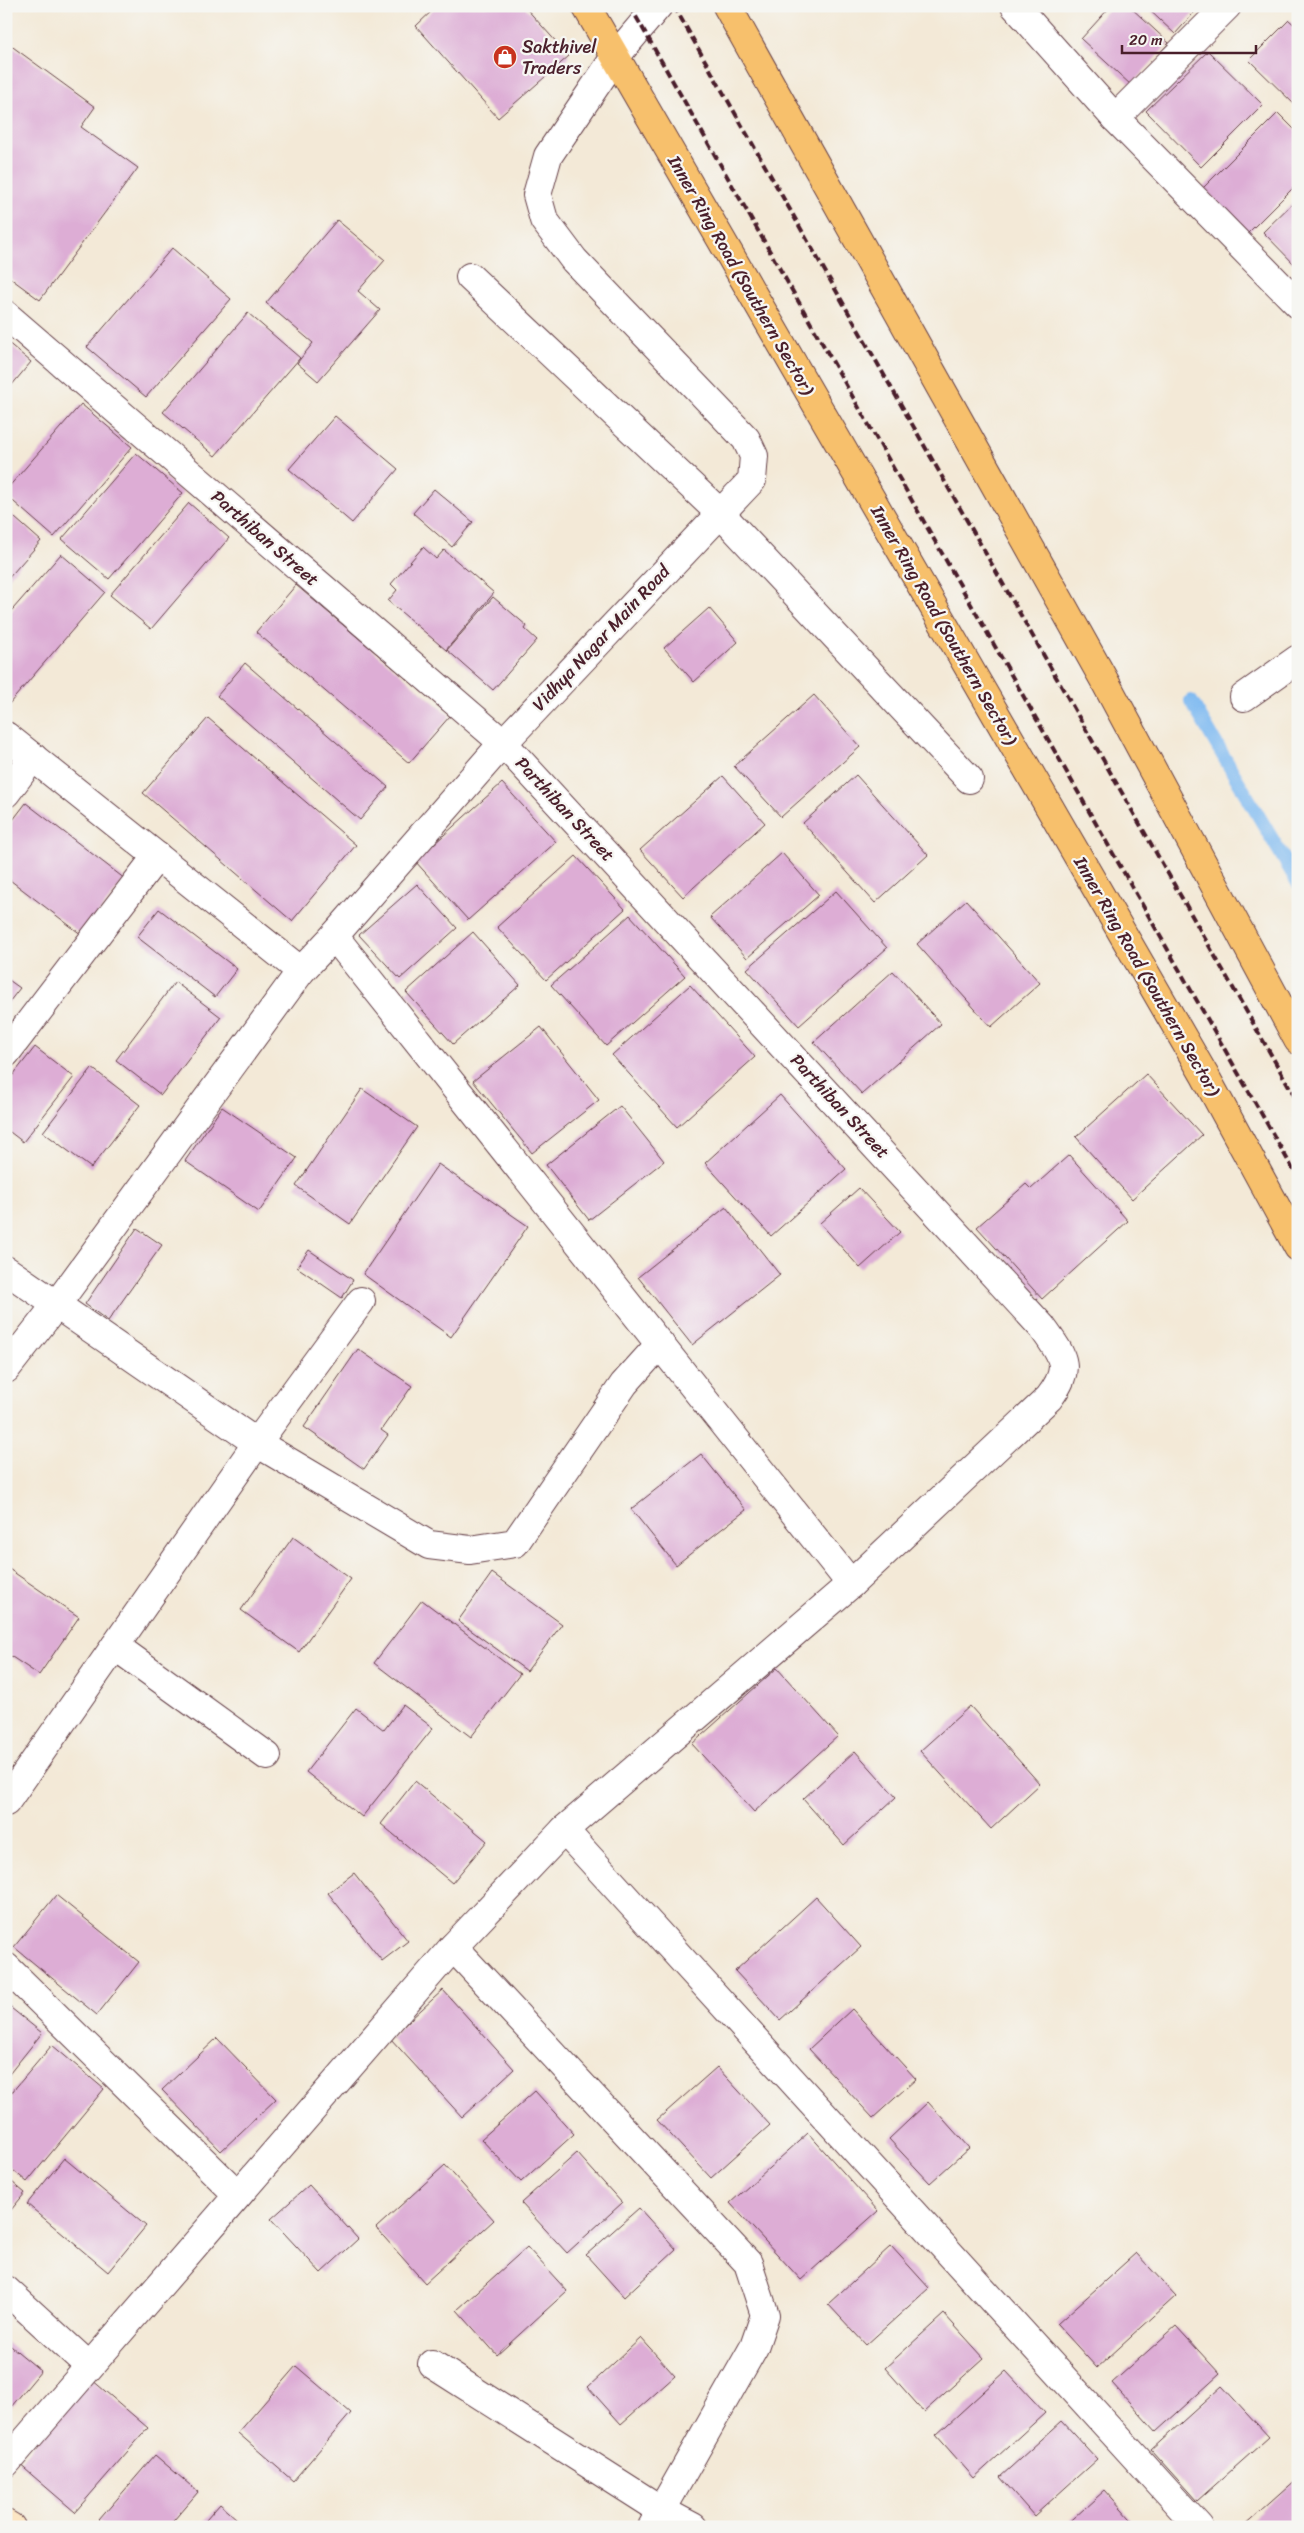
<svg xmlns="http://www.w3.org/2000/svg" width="1304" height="2533" viewBox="0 0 1304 2533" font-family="Sriracha,sans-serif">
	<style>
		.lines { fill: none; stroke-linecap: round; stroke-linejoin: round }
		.stream { stroke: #7fbaf1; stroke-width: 14 }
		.building { fill: #ddadd5 }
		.street-casing { stroke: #633d45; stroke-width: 30 }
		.secondary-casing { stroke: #633d45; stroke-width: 30 }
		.primary-casing { stroke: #633d45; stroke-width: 30 }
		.street { stroke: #fff; stroke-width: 28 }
		.secondary { stroke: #fce6c4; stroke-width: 28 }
		.primary { stroke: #f7c06c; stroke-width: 28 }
		.rail { stroke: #4a1f2b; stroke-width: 4; stroke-dasharray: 8 4; stroke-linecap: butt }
		.labels { text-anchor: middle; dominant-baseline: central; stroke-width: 4.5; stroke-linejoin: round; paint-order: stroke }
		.poi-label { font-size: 18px; fill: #4a1f2b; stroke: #f6f6f2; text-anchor: start }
		.street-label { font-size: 18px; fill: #4a1f2b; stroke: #f6f6f2 }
	</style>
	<rect width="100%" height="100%" fill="#f6f6f2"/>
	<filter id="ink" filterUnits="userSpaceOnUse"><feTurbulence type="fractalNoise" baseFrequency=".02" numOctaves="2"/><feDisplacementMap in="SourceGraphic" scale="10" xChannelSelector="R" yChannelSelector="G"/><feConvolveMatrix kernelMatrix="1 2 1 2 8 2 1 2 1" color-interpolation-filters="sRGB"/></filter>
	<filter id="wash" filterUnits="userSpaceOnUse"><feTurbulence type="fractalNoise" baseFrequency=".0096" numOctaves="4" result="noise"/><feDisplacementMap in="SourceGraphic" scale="20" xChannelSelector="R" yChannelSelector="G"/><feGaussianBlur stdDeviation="1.12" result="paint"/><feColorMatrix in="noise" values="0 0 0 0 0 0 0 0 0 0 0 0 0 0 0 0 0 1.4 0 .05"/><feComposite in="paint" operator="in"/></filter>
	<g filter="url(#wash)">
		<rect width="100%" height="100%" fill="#f3e9d7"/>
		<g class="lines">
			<polyline class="stream" points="1191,701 1298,883"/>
		</g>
		<g id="blocks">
			<g class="building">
				<polygon points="437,6 524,6 569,56 498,118 416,26"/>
				<polygon points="1111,6 1129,6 1169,43 1131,85 1081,39"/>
				<polygon points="1145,6 1200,6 1175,34"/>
				<polygon points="1289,20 1298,28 1298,108 1249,60"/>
				<polygon points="6,42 95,107 81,127 138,168 40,300 6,275"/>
				<polygon points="1208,51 1263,105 1201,167 1146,111"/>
				<polygon points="1278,113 1298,133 1298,183 1248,233 1203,188"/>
				<polygon points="1298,198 1298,268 1263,232"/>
				<polygon points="337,220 385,260 358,291 380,310 318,381 297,363 313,343 266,303"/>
				<polygon points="172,248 231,299 146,397 87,347"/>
				<polygon points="248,313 300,358 215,456 163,412"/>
				<polygon points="6,341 31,362 6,392"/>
				<polygon points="81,404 132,447 54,537 6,495 6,490"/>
				<polygon points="335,416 398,469 352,523 289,469"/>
				<polygon points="136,453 183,493 109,579 62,539"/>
				<polygon points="434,489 473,522 452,547 413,513"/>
				<polygon points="189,503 229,538 151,629 110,595"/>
				<polygon points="6,510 41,541 6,581"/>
				<polygon points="423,547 436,559 444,550 494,593 446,650 388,601 397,590 391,584"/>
				<polygon points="61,554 105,592 9,704 6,702 6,617"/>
				<polygon points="296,585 450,716 409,763 256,632"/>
				<polygon points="493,597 527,626 525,629 537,640 493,690 447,650"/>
				<polygon points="709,608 738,642 694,682 664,648"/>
				<polygon points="245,663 388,787 360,820 217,696"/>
				<polygon points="814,695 860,747 781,817 734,766"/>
				<polygon points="208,718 356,845 292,921 143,793"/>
				<polygon points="856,775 928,855 875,903 803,823"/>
				<polygon points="723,776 765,823 683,897 640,850"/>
				<polygon points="502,783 556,842 468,920 415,861"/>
				<polygon points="26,803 125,879 82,935 6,877 6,829"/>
				<polygon points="782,853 819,895 747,958 710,917"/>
				<polygon points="576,856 625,909 546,980 497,927"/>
				<polygon points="417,884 457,928 400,979 359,935"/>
				<polygon points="836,891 887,948 799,1026 747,969"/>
				<polygon points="966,900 1040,983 991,1027 917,944"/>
				<polygon points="159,909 237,969 215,997 137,937"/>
				<polygon points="630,915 685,976 606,1046 551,985"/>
				<polygon points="473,932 520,985 453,1044 406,992"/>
				<polygon points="893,971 941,1024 862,1094 814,1042"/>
				<polygon points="6,978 20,988 6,1006"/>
				<polygon points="175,982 221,1017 161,1095 116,1060"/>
				<polygon points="690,985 755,1057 677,1127 612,1055"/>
				<polygon points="541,1027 599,1100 532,1153 473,1081"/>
				<polygon points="35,1047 74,1077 23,1142 6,1129 6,1084"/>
				<polygon points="92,1068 140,1105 91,1168 43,1132"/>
				<polygon points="1146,1074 1202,1135 1132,1199 1076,1137"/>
				<polygon points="362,1089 417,1127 350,1224 296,1186"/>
				<polygon points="780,1095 846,1169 771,1236 705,1163"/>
				<polygon points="620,1106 664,1161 589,1220 546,1165"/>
				<polygon points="222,1107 297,1158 259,1212 185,1161"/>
				<polygon points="1069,1155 1128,1221 1042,1299 977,1227 1026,1184 1031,1189"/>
				<polygon points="438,1164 528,1226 451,1337 363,1274"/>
				<polygon points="859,1188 900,1232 860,1268 820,1223"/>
				<polygon points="726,1207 780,1275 692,1345 638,1277"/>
				<polygon points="137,1228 162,1245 108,1321 85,1304"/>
				<polygon points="309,1250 353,1280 342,1298 297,1267"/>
				<polygon points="358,1349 412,1386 381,1430 388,1435 364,1469 304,1427"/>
				<polygon points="701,1454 746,1510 676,1565 631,1509"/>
				<polygon points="293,1537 351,1579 299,1652 241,1610"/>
				<polygon points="6,1567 79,1617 39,1675 6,1653"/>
				<polygon points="492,1573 562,1624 527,1671 458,1621"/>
				<polygon points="422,1600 520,1674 471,1737 374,1663"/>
				<polygon points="777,1668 838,1736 754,1812 692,1744"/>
				<polygon points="403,1705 433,1728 362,1817 306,1772 356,1708 384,1730"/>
				<polygon points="970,1706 1040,1784 991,1829 920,1751"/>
				<polygon points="855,1751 896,1797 844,1845 803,1799"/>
				<polygon points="415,1781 487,1841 452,1883 381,1824"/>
				<polygon points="354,1873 408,1941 382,1961 328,1893"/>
				<polygon points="56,1895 139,1962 97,2015 14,1947"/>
				<polygon points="816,1897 861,1947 780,2020 735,1971"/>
				<polygon points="443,1990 514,2069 462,2117 390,2038"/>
				<polygon points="6,2004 42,2033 6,2078"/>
				<polygon points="852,2009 916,2079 873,2118 809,2049"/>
				<polygon points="217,2038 276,2099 221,2151 162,2090"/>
				<polygon points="52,2045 104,2089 27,2182 6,2164 6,2099"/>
				<polygon points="717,2067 770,2125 711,2178 657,2120"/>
				<polygon points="535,2091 574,2134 521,2182 481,2139"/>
				<polygon points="928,2102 969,2148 930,2183 889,2139"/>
				<polygon points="808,2133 878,2211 801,2280 730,2203"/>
				<polygon points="577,2153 622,2203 567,2253 521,2203"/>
				<polygon points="64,2158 146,2226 108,2272 27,2204"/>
				<polygon points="445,2165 494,2220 425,2283 376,2228"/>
				<polygon points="6,2177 25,2193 6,2216"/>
				<polygon points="309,2185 358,2239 321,2273 271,2219"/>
				<polygon points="639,2208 676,2249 624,2297 586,2255"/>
				<polygon points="891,2246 929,2288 866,2345 828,2304"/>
				<polygon points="527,2247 567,2291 497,2355 457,2310"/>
				<polygon points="1136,2253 1176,2296 1097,2368 1057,2324"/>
				<polygon points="944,2314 984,2358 924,2412 885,2368"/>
				<polygon points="1176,2326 1220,2374 1156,2432 1112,2383"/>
				<polygon points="641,2338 675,2376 621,2424 588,2387"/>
				<polygon points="6,2342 41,2371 6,2413"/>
				<polygon points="296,2366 351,2413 293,2481 238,2433"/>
				<polygon points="1006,2371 1045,2413 974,2478 936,2435"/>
				<polygon points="91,2379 148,2428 75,2512 18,2463"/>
				<polygon points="1222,2386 1269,2437 1197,2501 1151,2450"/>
				<polygon points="1062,2421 1097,2459 1034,2516 1000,2477"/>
				<polygon points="155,2455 198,2492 168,2527 106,2527 99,2520"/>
				<polygon points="1298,2478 1298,2527 1243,2527"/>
				<polygon points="1105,2490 1138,2527 1064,2527"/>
				<polygon points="220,2504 246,2527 200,2527"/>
			</g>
		</g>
	</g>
	<g filter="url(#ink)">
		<use href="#blocks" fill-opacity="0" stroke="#633d45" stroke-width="1"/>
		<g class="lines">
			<g class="street-casing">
				<g id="street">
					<polyline points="1015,6 1115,118 1298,304"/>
					<polyline points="1115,118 1227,6"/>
					<polyline points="470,277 720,513 969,779"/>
					<path d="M6 315 503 743 1042 1327C1063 1357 1073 1366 1049 1398L851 1584 564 1830 453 1947 6 2463"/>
					<polyline points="1244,697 1298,659"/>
					<polyline points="6,736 301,971"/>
					<polyline points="6,793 33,757"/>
					<polyline points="334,936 851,1584"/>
					<polyline points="6,1053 157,856"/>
					<polyline points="6,1270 257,1443 429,1545 470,1550 515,1543 624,1384 660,1344"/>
					<polyline points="6,1369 57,1304 301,971 334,936 503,743 752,480 754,456 746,439 574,260 544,220 537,195 548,156 615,57 658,6"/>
					<polyline points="115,1646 267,1756"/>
					<polyline points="6,1802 257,1443 361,1301"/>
					<polyline points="564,1830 1199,2527"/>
					<polyline points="453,1947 748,2263 765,2315 754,2347 652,2527"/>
					<polyline points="6,1967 238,2195"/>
					<polyline points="6,2290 89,2366"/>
					<polyline points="432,2364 661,2510 693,2527"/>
				</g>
			</g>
			<g class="secondary-casing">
				<polyline id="secondary" points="6,2524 11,2527"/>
			</g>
			<g class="primary-casing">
				<g id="primary">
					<polyline points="586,6 1205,1076 1298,1247"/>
					<polyline points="727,6 1103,678 1298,1040"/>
				</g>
			</g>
			<use href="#street" class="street"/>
			<use href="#secondary" class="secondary"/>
			<use href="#primary" class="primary"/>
			<g class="rail">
				<polyline points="630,6 1298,1178"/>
				<polyline points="674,6 1298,1102"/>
			</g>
		</g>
	</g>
	<defs>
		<g id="shop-disc" transform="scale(1.25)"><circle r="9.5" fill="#c8321e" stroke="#f6f6f2"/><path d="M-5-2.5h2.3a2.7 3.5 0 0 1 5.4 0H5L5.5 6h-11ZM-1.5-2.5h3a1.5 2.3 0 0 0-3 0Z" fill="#fff"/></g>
	</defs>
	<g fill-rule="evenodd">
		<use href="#shop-disc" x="505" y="57"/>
	</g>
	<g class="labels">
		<g class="poi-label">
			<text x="522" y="47">Sakthivel<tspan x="522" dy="21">Traders</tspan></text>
		</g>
		<g class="street-label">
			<text transform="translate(741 275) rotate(60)">Inner Ring Road (Southern Sector)</text>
			<text transform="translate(265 538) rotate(41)">Parthiban Street</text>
			<text transform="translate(944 625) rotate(60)">Inner Ring Road (Southern Sector)</text>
			<text transform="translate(601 638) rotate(-47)">Vidhya Nagar Main Road</text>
			<text transform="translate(565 809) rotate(47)">Parthiban Street</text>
			<text transform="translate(1147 976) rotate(60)">Inner Ring Road (Southern Sector)</text>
			<text transform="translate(840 1106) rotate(47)">Parthiban Street</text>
		</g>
	</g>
	<rect width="1304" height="2533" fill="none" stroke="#f6f6f2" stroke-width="25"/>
	<path d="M1122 45v8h134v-8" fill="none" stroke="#4a1f2b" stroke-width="2.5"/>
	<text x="1129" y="45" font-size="15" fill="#4a1f2b" stroke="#f6f6f2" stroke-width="4" paint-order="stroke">20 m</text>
</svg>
